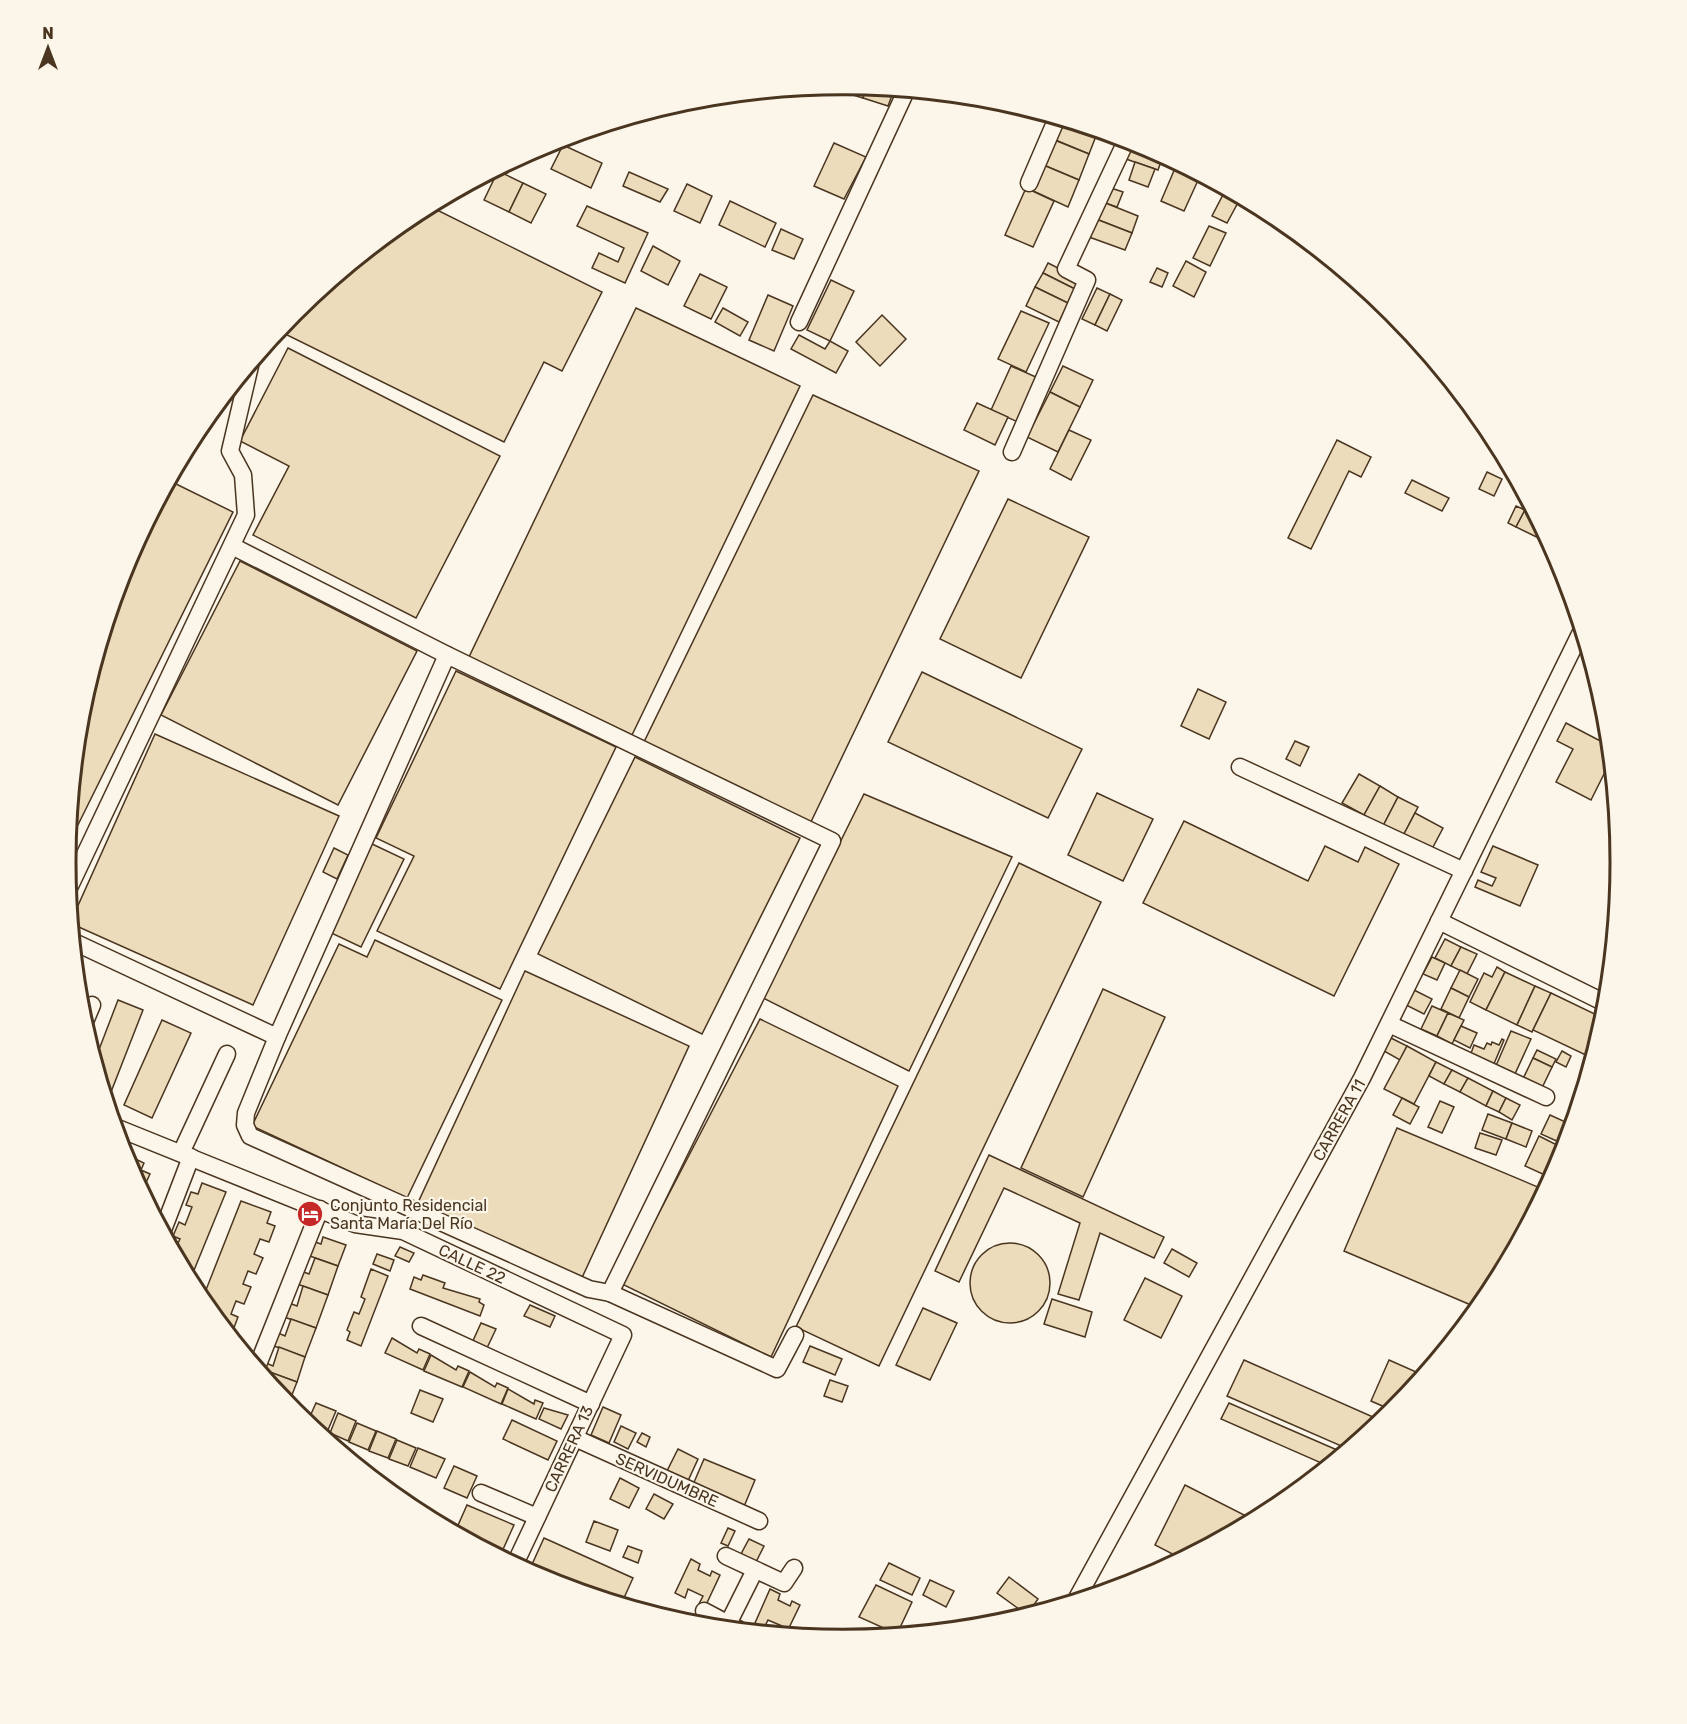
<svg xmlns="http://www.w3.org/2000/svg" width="1687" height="1724" viewBox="0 0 1687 1724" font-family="Rubik,sans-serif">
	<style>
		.building { fill: #ecdcbc; stroke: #4a3520; stroke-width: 1.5 }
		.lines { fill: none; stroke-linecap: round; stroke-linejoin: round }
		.street-casing { stroke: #4a3520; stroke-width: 19 }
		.street { stroke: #fbf6e9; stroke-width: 16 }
		.labels { text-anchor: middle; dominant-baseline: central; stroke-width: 4.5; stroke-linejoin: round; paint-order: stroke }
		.street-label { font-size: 16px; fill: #4a3520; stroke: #fbf6e9 }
		.poi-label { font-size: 16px; fill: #4a3520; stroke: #fbf6e9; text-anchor: start }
		.rim { fill: none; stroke: #4a3520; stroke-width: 3 }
	</style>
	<rect width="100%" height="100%" fill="#fbf6e9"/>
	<g class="building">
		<polygon points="856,86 867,87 863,98 853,95"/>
		<polygon points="867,87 894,90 888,106 863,98"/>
		<polygon points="1050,116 1098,131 1089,154 1041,134"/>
		<polygon points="1052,139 1089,154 1079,180 1041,164"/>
		<polygon points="1130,140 1163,156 1158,170 1123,158"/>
		<polygon points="834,143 866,157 844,199 814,186"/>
		<polygon points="563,145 602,163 591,188 551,169"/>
		<polygon points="1135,162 1155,169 1148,187 1129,180"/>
		<polygon points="1041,164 1079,180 1068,207 1031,190"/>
		<polygon points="1176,166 1200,176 1184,211 1161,201"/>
		<polygon points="498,171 523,183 509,212 484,200"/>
		<polygon points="629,172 668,189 660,202 623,186"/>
		<polygon points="523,183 546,194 531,223 509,212"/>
		<polygon points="687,184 712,196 700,223 674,211"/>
		<polygon points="1026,188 1054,201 1033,247 1005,235"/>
		<polygon points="1111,188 1123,192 1117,207 1105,203"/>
		<polygon points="1226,189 1241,197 1227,223 1212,216"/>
		<polygon points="730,201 776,223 765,247 719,225"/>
		<polygon points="1103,202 1138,216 1132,233 1096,219"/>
		<polygon points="429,206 602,292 562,371 544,362 504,442 279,331 294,312 412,215"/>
		<polygon points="587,206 648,233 625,283 592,268 599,253 618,262 624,248 577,226"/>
		<polygon points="1096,219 1132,233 1125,250 1089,237"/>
		<polygon points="1209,226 1226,233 1210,266 1193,258"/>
		<polygon points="781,229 803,239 794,259 772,250"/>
		<polygon points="653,246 680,261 668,285 641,271"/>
		<polygon points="1186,261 1206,272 1194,297 1173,286"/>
		<polygon points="1048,263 1080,279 1075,289 1043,273"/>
		<polygon points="1157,268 1168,273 1162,287 1150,282"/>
		<polygon points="1043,273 1075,289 1068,303 1035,287"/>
		<polygon points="700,274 727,287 711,319 684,306"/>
		<polygon points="831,280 854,291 830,341 807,330"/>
		<polygon points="1035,287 1068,303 1059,322 1026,306"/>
		<polygon points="1097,288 1110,294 1095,325 1082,319"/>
		<polygon points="1110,294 1122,300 1107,331 1095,325"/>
		<polygon points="768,295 793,306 774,351 749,340"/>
		<polygon points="636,308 800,386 632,735 469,657"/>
		<polygon points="723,308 748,322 740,336 715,322"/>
		<polygon points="1021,311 1049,323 1026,372 998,359"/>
		<polygon points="882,315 906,339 880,366 856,342"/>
		<polygon points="799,335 825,349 830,341 848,351 836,373 791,349"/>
		<polygon points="288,348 500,456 416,618 253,535 289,466 240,441"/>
		<polygon points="1011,366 1038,378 1018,422 991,410"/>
		<polygon points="1063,366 1093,380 1080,407 1050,392"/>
		<polygon points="1050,392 1080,407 1058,452 1027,437"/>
		<polygon points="813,395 979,471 809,826 644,742"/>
		<polygon points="977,403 1008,417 995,445 964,430"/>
		<polygon points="1069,430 1091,440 1071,480 1050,469"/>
		<polygon points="1337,440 1371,457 1361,477 1349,471 1311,549 1288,538"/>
		<polygon points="1487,472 1502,479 1494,496 1479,489"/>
		<polygon points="1412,480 1449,498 1442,511 1405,493"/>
		<polygon points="170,481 233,512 68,845 81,710 125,564"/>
		<polygon points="1008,499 1089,537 1021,678 940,639"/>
		<polygon points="1516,506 1525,510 1516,527 1508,523"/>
		<polygon points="1525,510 1535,515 1551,544 1516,527"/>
		<polygon points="240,561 417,651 338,805 161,715"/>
		<polygon points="456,671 616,747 500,989 377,931 414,856 376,838"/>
		<polygon points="922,672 1082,749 1048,818 888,742"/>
		<polygon points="1198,689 1226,702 1209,739 1181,726"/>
		<polygon points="1566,723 1610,746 1611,760 1591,800 1556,782 1573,749 1557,741"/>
		<polygon points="155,734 339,816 253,1005 72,924 72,919"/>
		<polygon points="1295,741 1309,747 1300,766 1286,759"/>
		<polygon points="635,757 800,838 702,1034 538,954"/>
		<polygon points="1359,774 1380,786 1364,815 1342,803"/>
		<polygon points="1380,786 1398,797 1383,826 1364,815"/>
		<polygon points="1097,793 1153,819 1123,881 1068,855"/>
		<polygon points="864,794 1012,857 909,1071 763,998"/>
		<polygon points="1398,797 1418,807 1403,836 1383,826"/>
		<polygon points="1415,813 1443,828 1432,849 1404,834"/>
		<polygon points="1184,821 1308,881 1325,846 1358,862 1365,847 1399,864 1334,996 1143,903"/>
		<polygon points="370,843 404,859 361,947 327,931"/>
		<polygon points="1493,846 1538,865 1520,906 1475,887 1478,880 1492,886 1496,878 1481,872"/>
		<polygon points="334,848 348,855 337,879 323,872"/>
		<polygon points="1019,863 1101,902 879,1366 796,1327"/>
		<polygon points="1445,939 1461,947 1451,966 1435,958"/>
		<polygon points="375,940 502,1000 407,1198 252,1126 339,944 367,957"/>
		<polygon points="1461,947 1477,954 1467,974 1451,966"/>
		<polygon points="1432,957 1445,963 1437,980 1423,974"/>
		<polygon points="1497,967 1505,972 1486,1010 1470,1002 1484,973 1492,977"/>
		<polygon points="1460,970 1478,979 1469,997 1451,988"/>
		<polygon points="525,971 689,1046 580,1282 416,1207"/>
		<polygon points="1505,972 1535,986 1517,1025 1486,1010"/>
		<polygon points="1535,986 1551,993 1532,1032 1517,1025"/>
		<polygon points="1451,988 1469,997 1459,1018 1441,1009"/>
		<polygon points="1103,989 1165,1017 1083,1197 1021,1168"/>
		<polygon points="1414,990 1432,999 1424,1014 1406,1005"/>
		<polygon points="1551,993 1605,1019 1592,1058 1533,1030"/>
		<polygon points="118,1000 143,1010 109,1097 106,1095 95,1060"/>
		<polygon points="1432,1006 1448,1013 1437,1036 1421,1029"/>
		<polygon points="1448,1013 1464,1020 1452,1044 1437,1036"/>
		<polygon points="760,1019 898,1086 771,1357 622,1284"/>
		<polygon points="162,1020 191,1033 152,1118 124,1105"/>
		<polygon points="1461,1026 1477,1033 1470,1048 1454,1040"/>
		<polygon points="1511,1031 1531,1039 1514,1076 1495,1068"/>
		<polygon points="1391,1038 1407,1046 1400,1060 1384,1051"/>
		<polygon points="1502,1039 1504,1040 1493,1066 1470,1056 1474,1045 1484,1049 1487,1043 1491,1045 1492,1042 1499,1045"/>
		<polygon points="1407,1046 1436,1062 1414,1104 1384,1089"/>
		<polygon points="1537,1050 1556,1059 1552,1067 1533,1058"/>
		<polygon points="1562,1051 1571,1056 1566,1067 1556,1062"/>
		<polygon points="1533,1058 1552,1067 1540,1092 1521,1083"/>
		<polygon points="1436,1062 1452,1070 1444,1084 1429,1076"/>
		<polygon points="1452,1070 1468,1078 1460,1092 1444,1084"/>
		<polygon points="1468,1078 1493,1091 1486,1106 1460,1092"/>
		<polygon points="1493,1091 1506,1098 1499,1112 1486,1106"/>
		<polygon points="1402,1098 1419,1107 1410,1124 1393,1115"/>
		<polygon points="1506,1098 1520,1105 1512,1120 1499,1112"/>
		<polygon points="1440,1101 1454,1107 1442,1133 1428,1127"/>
		<polygon points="1488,1114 1512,1123 1506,1139 1482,1130"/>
		<polygon points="1550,1115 1570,1124 1561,1143 1541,1134"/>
		<polygon points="1512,1123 1532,1131 1526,1147 1506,1139"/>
		<polygon points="1397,1128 1545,1190 1490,1294 1478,1308 1344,1251"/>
		<polygon points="1480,1133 1502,1140 1496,1155 1475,1148"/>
		<polygon points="1539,1136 1561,1147 1547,1176 1525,1166"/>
		<polygon points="123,1153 144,1163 141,1170 150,1174 143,1189"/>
		<polygon points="989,1155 1164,1237 1154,1258 1100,1233 1079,1300 1058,1294 1080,1223 1004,1188 959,1282 935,1271"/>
		<polygon points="202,1183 226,1192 190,1280 174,1252 180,1239 173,1236 179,1222 185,1225 192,1207 186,1205 191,1192 198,1194"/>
		<polygon points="241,1201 271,1212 267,1223 275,1226 269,1242 260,1239 254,1254 263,1258 256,1274 248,1271 243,1284 251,1287 244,1304 236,1301 231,1314 238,1317 232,1333 227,1331 202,1300"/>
		<polygon points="323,1237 346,1245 338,1266 307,1255 312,1241 321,1244"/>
		<circle cx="1010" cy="1283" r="40"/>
		<polygon points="400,1247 414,1253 409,1262 395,1256"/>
		<polygon points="1172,1249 1197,1263 1189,1277 1164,1263"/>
		<polygon points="377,1254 394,1260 390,1271 373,1264"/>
		<polygon points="315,1258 338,1266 328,1295 297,1284 301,1271 309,1274"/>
		<polygon points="371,1269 388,1276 361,1346 347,1340 350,1332 347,1330 354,1312 359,1314 365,1299 361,1297"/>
		<polygon points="423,1275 445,1283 443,1288 480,1299 479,1302 484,1305 480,1316 410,1289 414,1277 421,1280"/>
		<polygon points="1145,1278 1182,1296 1161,1338 1124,1320"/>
		<polygon points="303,1286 328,1295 316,1328 284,1317 289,1303 297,1306"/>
		<polygon points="1052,1299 1092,1312 1085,1337 1044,1324"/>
		<polygon points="530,1305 555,1316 550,1327 524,1316"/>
		<polygon points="923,1308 957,1323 930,1380 896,1365"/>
		<polygon points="291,1319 316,1328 305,1357 271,1345 276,1332 285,1336"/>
		<polygon points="481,1323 496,1329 486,1350 472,1343"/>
		<polygon points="392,1338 417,1353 419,1349 430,1354 423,1370 385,1353"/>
		<polygon points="810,1346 842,1359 835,1375 803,1362"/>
		<polygon points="279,1347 305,1357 297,1382 263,1370 266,1363 273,1366"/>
		<polygon points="431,1355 456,1370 458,1366 469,1371 462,1387 424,1371"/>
		<polygon points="1244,1360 1382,1421 1348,1449 1227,1396"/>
		<polygon points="1389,1360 1423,1375 1394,1411 1371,1401"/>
		<polygon points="270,1372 297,1382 288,1405 267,1379"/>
		<polygon points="470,1372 495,1387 497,1383 508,1388 501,1404 463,1387"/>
		<polygon points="830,1380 848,1386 842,1402 824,1396"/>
		<polygon points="508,1389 534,1404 535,1400 543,1403 536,1419 502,1404"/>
		<polygon points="420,1390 443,1399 433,1422 411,1413"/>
		<polygon points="316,1403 336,1411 325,1437 307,1423"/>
		<polygon points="1229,1403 1344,1453 1328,1466 1221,1419"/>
		<polygon points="603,1407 621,1415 609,1443 591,1435"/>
		<polygon points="544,1408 568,1415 561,1429 539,1419"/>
		<polygon points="338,1413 356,1421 348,1441 330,1433"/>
		<polygon points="512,1420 557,1441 548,1460 503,1439"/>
		<polygon points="357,1423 376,1431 368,1450 349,1442"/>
		<polygon points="621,1426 636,1433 628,1449 614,1442"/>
		<polygon points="377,1431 396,1439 388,1458 369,1451"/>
		<polygon points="642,1433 650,1437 646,1447 637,1442"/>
		<polygon points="397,1440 416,1448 408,1466 389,1459"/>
		<polygon points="418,1448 445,1459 436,1478 410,1467"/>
		<polygon points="678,1449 698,1459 687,1483 666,1473"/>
		<polygon points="704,1459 755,1480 743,1509 692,1487"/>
		<polygon points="454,1466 477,1476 467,1498 444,1488"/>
		<polygon points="620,1478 639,1488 629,1508 610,1499"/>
		<polygon points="1185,1485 1254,1520 1182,1559 1155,1545"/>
		<polygon points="654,1494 673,1504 664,1519 646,1509"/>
		<polygon points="467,1505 514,1525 500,1556 455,1532"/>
		<polygon points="594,1521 618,1530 610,1551 586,1542"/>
		<polygon points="728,1528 735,1531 728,1546 721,1543"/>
		<polygon points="544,1538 633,1578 623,1600 615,1597 613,1601 546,1580 529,1571"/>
		<polygon points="749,1539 764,1546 756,1562 741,1554"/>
		<polygon points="628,1546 642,1551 638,1563 623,1557"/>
		<polygon points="691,1559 700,1564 698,1570 710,1576 712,1571 720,1575 705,1607 699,1604 703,1596 688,1589 685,1598 675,1593"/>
		<polygon points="889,1563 920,1578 912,1595 880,1580"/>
		<polygon points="1009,1577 1038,1599 1027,1615 997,1593"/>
		<polygon points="930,1580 954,1591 946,1607 923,1595"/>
		<polygon points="876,1585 912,1602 897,1634 859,1617"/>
		<polygon points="770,1589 780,1594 778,1600 790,1606 792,1601 800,1605 786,1634 779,1633 782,1626 768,1620 764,1628 755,1623"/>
	</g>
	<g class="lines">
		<g class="street-casing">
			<g id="street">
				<polyline points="1029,183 1057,118"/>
				<polyline points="799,322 906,91"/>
				<polyline points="1012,452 1087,280 1066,269 1127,139"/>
				<polyline points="232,546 447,655 832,841 610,1293"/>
				<polyline points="1240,767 1464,871"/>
				<polyline points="69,888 246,515 243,475 230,451 250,366"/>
				<polyline points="1439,921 1599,1000"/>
				<polyline points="74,942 277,1037 246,1113 245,1125 250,1136 589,1289 610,1293 777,1369 795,1335"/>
				<polyline points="84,1024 92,1005"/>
				<polyline points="1389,1024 1546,1097"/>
				<polyline points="277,1037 447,655"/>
				<polyline points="115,1127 355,1224 403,1231 623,1335 515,1564"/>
				<polyline points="181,1153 227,1054"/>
				<polyline points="163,1230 191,1157"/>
				<polyline points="421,1326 591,1404"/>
				<polyline points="257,1367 320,1209"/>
				<polyline points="575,1438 759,1521"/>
				<polyline points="481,1493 537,1517"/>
				<polyline points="726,1556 784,1583 794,1568"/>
				<polyline points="1076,1600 1362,1078 1582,630"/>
				<polyline points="704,1611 738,1629"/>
				<polyline points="726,1628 755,1570"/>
			</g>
		</g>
		<use href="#street" class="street"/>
	</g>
	<defs>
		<g id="hotel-disc" transform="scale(1.35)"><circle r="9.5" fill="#c62828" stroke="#fbf6e9"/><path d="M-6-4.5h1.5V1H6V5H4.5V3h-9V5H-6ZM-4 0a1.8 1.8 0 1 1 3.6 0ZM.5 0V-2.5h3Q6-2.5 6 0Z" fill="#fff"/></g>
	</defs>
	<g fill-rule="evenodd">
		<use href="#hotel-disc" x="310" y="1214"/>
	</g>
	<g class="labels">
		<g class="street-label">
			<text transform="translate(1339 1120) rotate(-61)">CARRERA 11</text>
			<text transform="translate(472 1264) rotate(25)">CALLE 22</text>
			<text transform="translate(569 1449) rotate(-65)">CARRERA 13</text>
			<text transform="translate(667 1480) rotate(24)">SERVIDUMBRE</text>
		</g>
		<g class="poi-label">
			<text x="330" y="1205">Conjunto Residencial<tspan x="330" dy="18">Santa María Del Río</tspan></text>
		</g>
	</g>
	<path d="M0 0H1687V1724H0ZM76 862a767 767 0 1 1 1534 0a767 767 0 1 1-1534 0Z" fill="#fbf6e9" fill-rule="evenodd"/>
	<path class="rim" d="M76 862a767 767 0 1 1 1534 0a767 767 0 1 1-1534 0Z"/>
	<g transform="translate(48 48)" stroke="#fbf6e9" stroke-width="4.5" paint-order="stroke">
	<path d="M0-4.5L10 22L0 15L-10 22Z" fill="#4a3520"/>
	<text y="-9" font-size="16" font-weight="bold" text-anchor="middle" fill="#4a3520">N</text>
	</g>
</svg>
